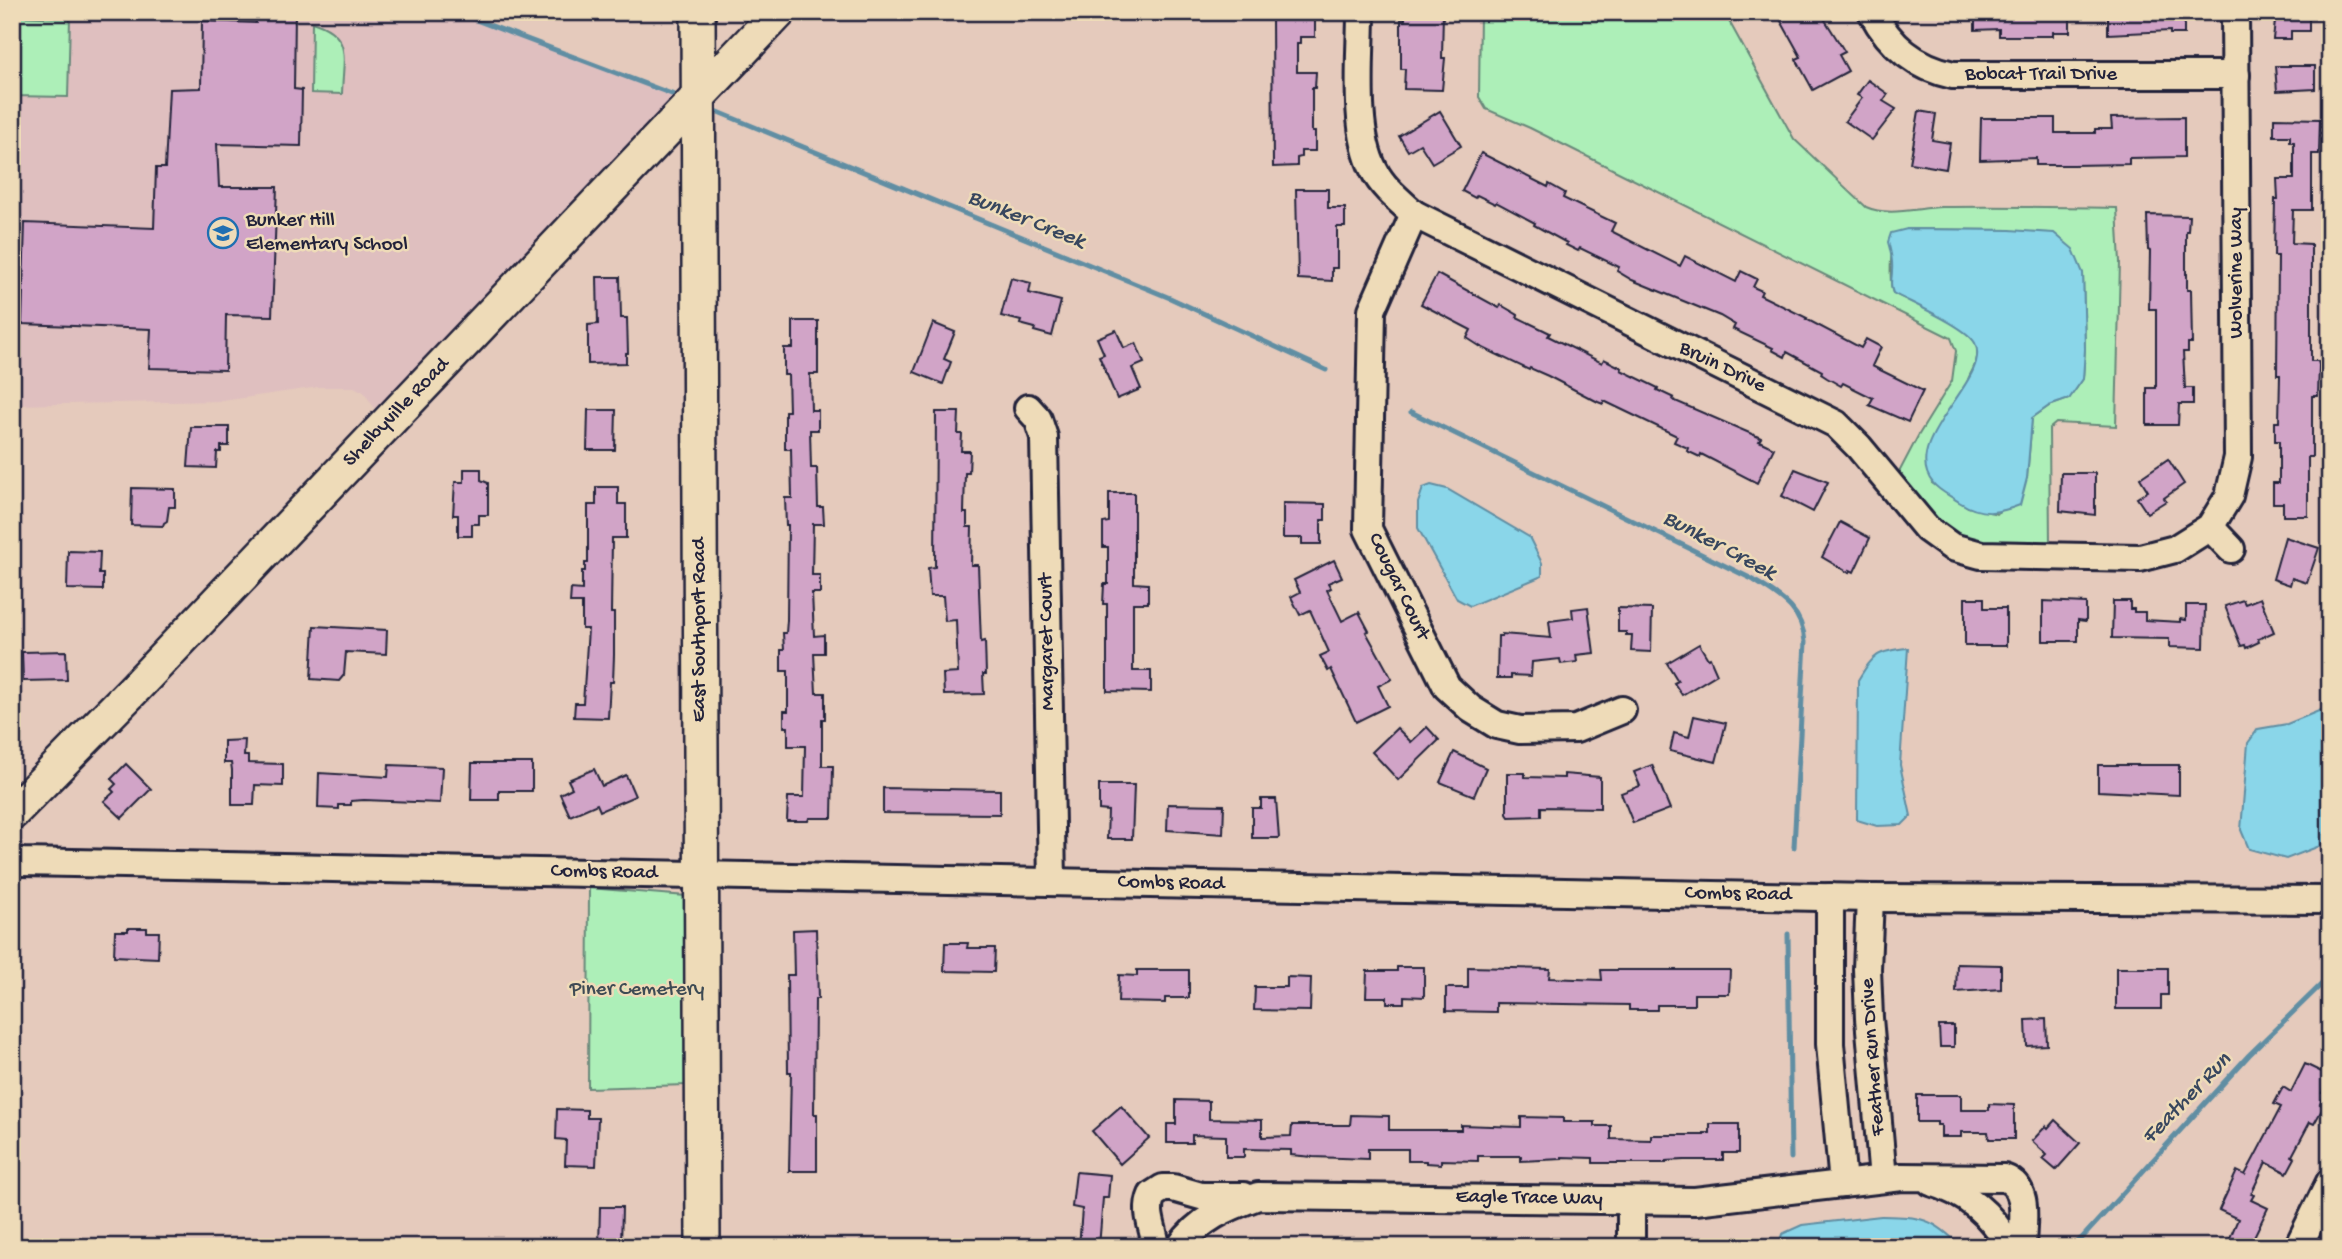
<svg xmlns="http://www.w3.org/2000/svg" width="2342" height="1259" viewBox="0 0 2342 1259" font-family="'Gochi Hand',sans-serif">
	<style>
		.built { fill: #dfbfbf }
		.green { fill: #adefb8; stroke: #68887a; stroke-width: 2; fill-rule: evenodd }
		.water { fill: #8ad6e9; stroke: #608ea3; stroke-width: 2 }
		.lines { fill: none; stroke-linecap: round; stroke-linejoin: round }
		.stream { stroke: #608ea3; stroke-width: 5 }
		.building { fill: #d1a4c7; stroke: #22223b; stroke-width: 2 }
		.minor-casing { stroke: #22223b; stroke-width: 32 }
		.major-casing { stroke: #22223b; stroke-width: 38 }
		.minor { stroke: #eedbb8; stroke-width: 26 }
		.major { stroke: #eedbb8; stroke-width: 33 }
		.labels { text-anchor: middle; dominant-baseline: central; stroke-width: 5; stroke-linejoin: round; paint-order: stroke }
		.street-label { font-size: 21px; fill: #22223b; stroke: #eedbb8 }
		.poi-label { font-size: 21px; fill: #22223b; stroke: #eedbb8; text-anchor: start }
		.park-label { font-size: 21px; fill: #3e4b54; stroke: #eedbb8 }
		.water-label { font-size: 23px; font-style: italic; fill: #37465e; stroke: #eedbb8 }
	</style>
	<rect width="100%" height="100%" fill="#e5cabc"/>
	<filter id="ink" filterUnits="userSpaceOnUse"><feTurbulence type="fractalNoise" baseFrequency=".0143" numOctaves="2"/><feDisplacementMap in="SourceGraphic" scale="14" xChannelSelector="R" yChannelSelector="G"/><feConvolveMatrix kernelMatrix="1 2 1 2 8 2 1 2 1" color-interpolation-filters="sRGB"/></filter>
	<g filter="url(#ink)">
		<polygon class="built" points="12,12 454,12 677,96 385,425 364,392 354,387 319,387 222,401 12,405"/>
		<g class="green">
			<path d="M1480 12H1724L1794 139 1866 207C1888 217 1917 208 1941 207 2000 206 2058 207 2117 208L2120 262 2116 426 2056 423 2049 429 2050 546 1987 545 1947 532 1896 478 1918 436 1952 381 1956 351 1951 338 1530 128 1486 109 1479 97ZM1907 229 2010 230 2083 273 2085 349 2083 379 2069 399 2049 406 2032 418 2027 478 1997 514 1968 507 1932 483 1969 377C1974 367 1980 357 1976 345 1971 327 1911 303 1893 293 1890 287 1890 261 1892 254 1895 246 1902 236 1907 229Z"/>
			<polygon points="12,16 70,18 68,97 12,96"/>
			<path d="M312 22C353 35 343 57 342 94L311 93Z"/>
			<polygon points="589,888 686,896 686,1085 588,1088"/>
		</g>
		<g class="water">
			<path d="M1907 229 2010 230 2054 233 2073 249 2083 273 2085 349 2083 379 2069 399 2049 406 2032 418 2027 478 2020 505C1997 514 1981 516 1959 502 1951 496 1939 491 1933 483 1898 441 1993 379 1975 343 1967 327 1911 303 1893 293 1889 284 1892 280 1892 271 1893 260 1891 252 1888 242L1891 233Z"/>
			<polygon points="1431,485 1447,489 1529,537 1542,563 1542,576 1470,606 1457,599 1418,528 1418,503 1423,488"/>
			<path d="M1908 648 1900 765 1911 816 1902 825 1877 826 1857 820 1858 680C1874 654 1877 651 1908 648Z"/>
			<polygon points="2326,708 2325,844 2286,859 2249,849 2241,830 2248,743 2258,729 2287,724"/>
			<path d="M1881 1216C1920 1217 1933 1217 1961 1247H1778L1782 1234 1802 1225Z"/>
		</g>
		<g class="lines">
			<g class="stream">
				<polyline points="455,12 677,96"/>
				<polyline points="711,109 1170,298 1326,370"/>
				<path d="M1411 412 1752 579C1779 597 1802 607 1805 642L1794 847"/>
				<polyline points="1788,934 1791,1158"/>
				<polyline points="2069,1247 2082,1238 2249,1055 2330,976"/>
			</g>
		</g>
		<g class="building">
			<polygon points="256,12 295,13 294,89 302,90 301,146 217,144 219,187 277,187 272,316 226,315 225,370 149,368 151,329 22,324 25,223 154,228 156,168 165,168 169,89 201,88 202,21 256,23"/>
			<polygon points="1405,12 1443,12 1442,58 1445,58 1442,90 1404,89 1405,69 1401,69 1401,20 1405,20"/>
			<polygon points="1776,12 1820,12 1845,52 1839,55 1848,71 1813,90 1796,59 1801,57"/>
			<polygon points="1975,12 2070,12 2070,32 2053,32 2053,36 1999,36 1999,29 1975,30"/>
			<polygon points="2108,12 2184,12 2184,34 2170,34 2170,31 2108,34"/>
			<polygon points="2276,12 2309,12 2309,31 2291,31 2291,39 2273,39"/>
			<polygon points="1272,17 1315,19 1315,37 1300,37 1300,43 1297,43 1297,72 1316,72 1315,88 1312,88 1312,132 1315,132 1315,151 1301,151 1301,157 1297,158 1297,166 1273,167"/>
			<polygon points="2275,66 2315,66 2315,89 2277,91"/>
			<polygon points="1868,80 1888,94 1883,101 1896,109 1872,140 1845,121 1862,98 1857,95"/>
			<polygon points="1440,111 1461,146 1432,163 1420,144 1408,151 1399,136"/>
			<polygon points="1919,111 1936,114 1932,140 1950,143 1946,169 1910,163"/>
			<polygon points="2184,117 2184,157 2129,158 2129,164 2073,165 2036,165 2036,158 1980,160 1981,118 2055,118 2055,133 2095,133 2095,129 2112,129 2111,118"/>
			<polygon points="2274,118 2320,119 2319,154 2312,154 2312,210 2293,210 2292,243 2311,244 2311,361 2318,361 2319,365 2318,396 2312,396 2312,457 2308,457 2308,516 2283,516 2283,503 2273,503 2273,483 2279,483 2279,441 2275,441 2275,422 2279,422 2280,375 2277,375 2278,256 2274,256 2275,199 2278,199 2277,179 2294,179 2294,142 2290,142 2290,136 2274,136"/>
			<polygon points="1481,153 1548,187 1549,184 1565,193 1563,198 1615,223 1611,231 1680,266 1685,256 1736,282 1741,271 1757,279 1753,287 1762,291 1760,295 1807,318 1806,319 1861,348 1866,339 1881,347 1872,366 1923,391 1908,422 1869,405 1873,398 1843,383 1841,386 1827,378 1821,374 1822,371 1787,352 1785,357 1772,350 1773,348 1733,329 1735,325 1720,316 1632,280 1617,271 1619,267 1580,248 1578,251 1566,245 1567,243 1534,225 1535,223 1496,202 1495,204 1477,195 1475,198 1462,191"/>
			<polygon points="1296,189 1328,189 1328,208 1345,208 1345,227 1337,227 1337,268 1332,268 1332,281 1298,279"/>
			<polygon points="2147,215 2189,216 2188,231 2186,231 2186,274 2187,274 2187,290 2191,290 2192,343 2188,343 2188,352 2183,352 2185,388 2193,388 2193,404 2179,404 2178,425 2147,425 2147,388 2156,388 2156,309 2149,309 2150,251 2148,250"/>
			<polygon points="1437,274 1499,308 1501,305 1518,315 1517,317 1550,333 1548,336 1602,363 1604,359 1622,368 1621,370 1658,388 1657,390 1674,398 1673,400 1761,438 1759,441 1774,448 1757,483 1701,454 1700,457 1687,451 1688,448 1674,442 1677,436 1604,401 1603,404 1598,402 1548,376 1530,368 1529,370 1481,347 1467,338 1471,330 1421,304"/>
			<polygon points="597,277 620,277 621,318 627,318 628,353 626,353 626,363 588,364 588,325 598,324"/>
			<polygon points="1011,278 1031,283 1029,293 1061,301 1052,336 1034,331 1035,328 1020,324 1021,321 1001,316"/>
			<polygon points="793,321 818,321 818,374 810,374 811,410 818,410 818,430 810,430 811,468 817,468 818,507 823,507 824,524 813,524 812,575 820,575 820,593 812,593 814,636 824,635 824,653 814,653 816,693 825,693 825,719 822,719 822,766 833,766 832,818 809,818 808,821 787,821 788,797 804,797 805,746 788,746 788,727 784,727 784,711 788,711 788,671 781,671 781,650 784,650 783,633 786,633 787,620 788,525 786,525 785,498 792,498 791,449 785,449 785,411 789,411 788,375 784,375 784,348 793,348"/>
			<polygon points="933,323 955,332 944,359 951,362 943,384 914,372"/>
			<polygon points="1116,330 1124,348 1136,343 1144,363 1132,368 1141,389 1117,399 1099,356 1104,354 1097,338"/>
			<polygon points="588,410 616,410 615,450 587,450"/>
			<polygon points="936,412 959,412 958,434 962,434 961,451 970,451 969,473 965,473 964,513 967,513 967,527 972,527 971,565 978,565 981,642 985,641 986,674 983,674 984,694 944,695 943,674 958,673 956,620 945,621 943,596 930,596 928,568 935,567"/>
			<polygon points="191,427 229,427 229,446 221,446 221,452 217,452 216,468 188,467"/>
			<polygon points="2168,459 2184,484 2164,498 2166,501 2147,513 2137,498 2148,491 2140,478"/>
			<polygon points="464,469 481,469 481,480 488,483 488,515 479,515 479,524 472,524 472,536 458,536 458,515 453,515 455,482 464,482"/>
			<polygon points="1795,469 1828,482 1813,512 1782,496"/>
			<polygon points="2061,473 2095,473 2095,515 2060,511"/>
			<polygon points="596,487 618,487 618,504 626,504 626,538 612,538 611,613 614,613 614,655 613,682 610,682 608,718 574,717 575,703 583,703 588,629 582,629 582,603 570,603 571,589 582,590 582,571 585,571 585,563 588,563 588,505 596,505"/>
			<polygon points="132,488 175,489 175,507 169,507 167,521 164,523 163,526 131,525"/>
			<polygon points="1109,493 1134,493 1134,583 1148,584 1148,603 1133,603 1133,671 1151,671 1151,692 1107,691 1107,604 1103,604 1104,584 1108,584 1108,547 1103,547 1103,523 1109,522"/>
			<polygon points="1283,503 1325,504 1325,520 1321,520 1321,544 1302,544 1302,538 1283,538"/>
			<polygon points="1840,522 1870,538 1854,572 1850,570 1849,573 1822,557"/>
			<polygon points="2285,537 2319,548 2307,583 2292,578 2290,585 2273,579"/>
			<polygon points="68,551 100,552 99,574 103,574 103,590 67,589"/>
			<polygon points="1334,560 1342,577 1328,583 1331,588 1327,590 1342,621 1359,612 1369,631 1366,632 1392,679 1378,686 1388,706 1356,722 1331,669 1328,671 1320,656 1329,652 1310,610 1300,615 1291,597 1300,592 1294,580"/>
			<polygon points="1965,598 1984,598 1984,608 2006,608 2006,646 1965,646"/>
			<polygon points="2260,598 2274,632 2258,639 2259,642 2246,648 2245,645 2241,646 2225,606 2243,600 2245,604"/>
			<polygon points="2043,601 2086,603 2086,621 2078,620 2078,641 2043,641"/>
			<polygon points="2113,601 2130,601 2130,609 2134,609 2134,612 2145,612 2145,620 2180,622 2180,619 2186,620 2186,605 2205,605 2204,648 2169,647 2169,639 2112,638"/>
			<polygon points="1588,607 1594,653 1576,655 1577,662 1561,664 1560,659 1532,662 1531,676 1511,675 1511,678 1497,678 1498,636 1502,636 1502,634 1551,638 1549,621 1573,618 1572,609"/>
			<polygon points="1618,608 1652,609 1651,652 1631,651 1632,635 1626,635 1626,632 1618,632"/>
			<polygon points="314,626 387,630 386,654 346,652 344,675 339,681 311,679"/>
			<polygon points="1699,644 1708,659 1710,658 1717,674 1682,695 1674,683 1678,681 1667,663"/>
			<polygon points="66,651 67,680 23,681 22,652"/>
			<polygon points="1694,716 1726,723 1716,762 1670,751 1674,733 1689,737"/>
			<polygon points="1427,727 1439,740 1398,780 1372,752 1397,728 1411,742"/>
			<polygon points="245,740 244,756 248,756 248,763 283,764 283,786 255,785 254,805 232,805 232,770 231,763 224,763 224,741"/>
			<polygon points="1454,752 1486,768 1474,796 1440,782"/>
			<polygon points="472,763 532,763 532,791 499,791 499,800 471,800"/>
			<polygon points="126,764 151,789 122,818 104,801 114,792 111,789 116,784 111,779"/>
			<polygon points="389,765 442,767 440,803 364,800 351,801 351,805 339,805 339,809 318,808 319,773 388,777"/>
			<polygon points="1652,765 1670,809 1633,823 1621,793 1640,786 1634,772"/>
			<polygon points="2098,765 2179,765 2179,795 2098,791"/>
			<polygon points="594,769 602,786 626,775 635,796 600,811 597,804 570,816 560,794 572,788 568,780"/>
			<polygon points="1507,773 1525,773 1525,777 1564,778 1564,774 1600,777 1600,808 1541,807 1541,816 1509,817 1507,814"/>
			<polygon points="1099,785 1134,785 1132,839 1107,839 1108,811 1099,810"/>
			<polygon points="883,788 1000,790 1000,814 883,813"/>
			<polygon points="1261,799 1276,799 1279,838 1252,838 1252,808 1261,808"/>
			<polygon points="1168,804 1224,805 1223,834 1167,830"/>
			<polygon points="128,928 147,928 147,932 159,932 158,958 114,956 115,931 128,931"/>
			<polygon points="816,929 818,999 815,999 814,1114 817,1114 817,1171 789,1171 791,1072 788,1072 787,975 794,975 793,930"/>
			<polygon points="945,943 968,943 967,948 995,948 994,972 944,971"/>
			<polygon points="1957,964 2001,965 2001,989 1956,992"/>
			<polygon points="1397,967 1424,967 1424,997 1404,996 1404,1003 1387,1003 1387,997 1366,997 1367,971 1397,971"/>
			<polygon points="1468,967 1550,969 1549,978 1602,980 1601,970 1730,970 1729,994 1694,994 1694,1005 1657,1005 1657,1010 1629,1010 1629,1005 1496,1003 1496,1012 1446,1011 1446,988 1468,988"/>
			<polygon points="2116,968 2168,968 2168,995 2161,995 2161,1009 2116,1009"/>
			<polygon points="1137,970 1189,970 1189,998 1165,998 1165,1003 1118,1002 1119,975 1137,976"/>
			<polygon points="1287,977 1311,978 1310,1011 1254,1010 1255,987 1287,987"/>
			<polygon points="2046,1019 2047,1045 2027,1046 2026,1020"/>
			<polygon points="1939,1026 1954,1026 1954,1047 1940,1047"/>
			<polygon points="2305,1064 2330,1076 2322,1093 2325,1094 2320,1104 2324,1106 2314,1124 2310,1122 2292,1156 2295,1158 2287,1173 2266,1162 2251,1194 2254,1195 2251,1200 2268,1208 2249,1247 2226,1247 2238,1219 2219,1210 2237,1171 2245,1175 2281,1107 2274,1104 2283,1087 2291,1092"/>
			<polygon points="1917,1095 1961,1095 1961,1110 1989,1110 1989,1104 2014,1105 2014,1139 1989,1139 1988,1132 1961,1132 1961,1137 1941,1137 1941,1125 1937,1125 1937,1122 1917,1122"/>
			<polygon points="1176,1100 1209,1101 1209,1119 1262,1120 1262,1137 1291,1136 1292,1125 1350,1125 1351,1115 1389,1116 1389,1130 1461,1130 1461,1125 1521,1127 1521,1117 1563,1118 1563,1122 1595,1122 1595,1126 1611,1126 1611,1139 1651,1140 1651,1135 1704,1135 1704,1133 1710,1133 1710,1124 1739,1124 1739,1153 1723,1153 1723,1160 1684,1160 1666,1161 1666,1163 1593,1163 1593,1158 1562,1157 1562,1159 1521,1161 1521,1156 1478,1156 1478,1161 1441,1160 1441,1164 1426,1163 1426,1161 1408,1161 1408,1149 1368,1149 1368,1159 1313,1157 1291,1155 1291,1150 1244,1149 1244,1157 1226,1157 1226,1136 1192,1135 1192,1143 1167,1143 1167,1124 1176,1124"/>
			<polygon points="1121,1106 1149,1138 1120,1164 1092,1131"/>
			<polygon points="557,1109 587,1110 587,1118 598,1118 596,1166 565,1165 566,1140 556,1139"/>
			<polygon points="2055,1120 2080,1143 2056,1170 2043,1159 2047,1155 2032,1141 2046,1126 2048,1128"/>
			<polygon points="1076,1172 1110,1175 1108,1198 1103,1198 1099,1247 1079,1247 1082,1209 1072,1207"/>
			<polygon points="600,1207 622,1207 621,1247 599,1247"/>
		</g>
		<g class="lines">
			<g class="minor-casing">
				<g id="minor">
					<path d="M1361 12C1361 57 1353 130 1374 170 1383 188 1400 201 1414 214L1836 424 1859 447 1927 529 1952 547 1981 555 2140 558 2175 549 2210 527 2229 496 2238 457 2235 12"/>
					<path d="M1872 12C1890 46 1915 67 1953 75H2236"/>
					<polyline points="1414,214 1372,310 1368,529 1447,687 1471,709 1497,725 1520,730 1576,729 1622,710"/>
					<polyline points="1028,408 1038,419 1044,437 1052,882"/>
					<polyline points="2210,527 2231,549"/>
					<polyline points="12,860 22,862 1870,898 2330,900"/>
					<polyline points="1830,897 1830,1044 1843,1184"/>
					<polyline points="1870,898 1867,969 1869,1018 1883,1179"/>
					<path d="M1931 1182C1966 1192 1992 1215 2010 1247"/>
					<path d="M1156 1247C1154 1228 1144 1213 1152 1195L1163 1188H1173L1201 1196H1244"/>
					<path d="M1180 1247C1198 1219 1228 1207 1258 1196L1695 1201 1902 1177 2004 1178C2031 1187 2022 1224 2022 1247"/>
					<polyline points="1631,1247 1631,1201"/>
					<polyline points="2298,1247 2330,1182"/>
				</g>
			</g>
			<g class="major-casing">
				<g id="major">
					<polyline points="698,12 703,1247"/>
					<polyline points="12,813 133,690 779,12"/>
				</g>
			</g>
			<use href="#minor" class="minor"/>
			<use href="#major" class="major"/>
		</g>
	</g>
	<defs>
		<g id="school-ring" transform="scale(1.575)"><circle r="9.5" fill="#eedbb8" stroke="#1f6fb2" stroke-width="1.5"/><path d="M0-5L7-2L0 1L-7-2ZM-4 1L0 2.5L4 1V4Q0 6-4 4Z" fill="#1f6fb2"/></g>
	</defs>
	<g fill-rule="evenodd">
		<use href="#school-ring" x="223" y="233"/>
	</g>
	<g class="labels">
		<g class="street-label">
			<text x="2041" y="75">Bobcat Trail Drive</text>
			<text transform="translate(2237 273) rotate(-90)">Wolverine Way</text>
			<text transform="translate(1722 368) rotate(26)">Bruin Drive</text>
			<text transform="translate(397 413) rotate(-46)">Shelbyville Road</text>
			<text transform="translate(1398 587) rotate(64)">Cougar Court</text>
			<text transform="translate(700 630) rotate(-90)">East Southport Road</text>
			<text transform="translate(1048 642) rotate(-91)">Margaret Court</text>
			<text transform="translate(604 873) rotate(1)">Combs Road</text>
			<text transform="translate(1171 884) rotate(1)">Combs Road</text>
			<text transform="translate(1738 895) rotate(1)">Combs Road</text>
			<text transform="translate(1874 1057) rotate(-94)">Feather Run Drive</text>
			<text transform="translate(1529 1199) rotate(1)">Eagle Trace Way</text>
		</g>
		<g class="poi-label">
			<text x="246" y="221">Bunker Hill<tspan x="246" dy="24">Elementary School</tspan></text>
		</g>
		<g class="park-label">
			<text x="637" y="990">Piner Cemetery</text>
		</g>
		<g class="water-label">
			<text transform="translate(1026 220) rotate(22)">Bunker Creek</text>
			<text transform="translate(1719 546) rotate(28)">Bunker Creek</text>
			<text transform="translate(2187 1099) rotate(-46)">Feather Run</text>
		</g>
	</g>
	<rect width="2342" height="1259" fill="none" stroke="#eedbb8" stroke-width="42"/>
	<rect x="21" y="21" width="2300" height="1217" fill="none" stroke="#22223b" stroke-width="2.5" filter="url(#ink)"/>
</svg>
